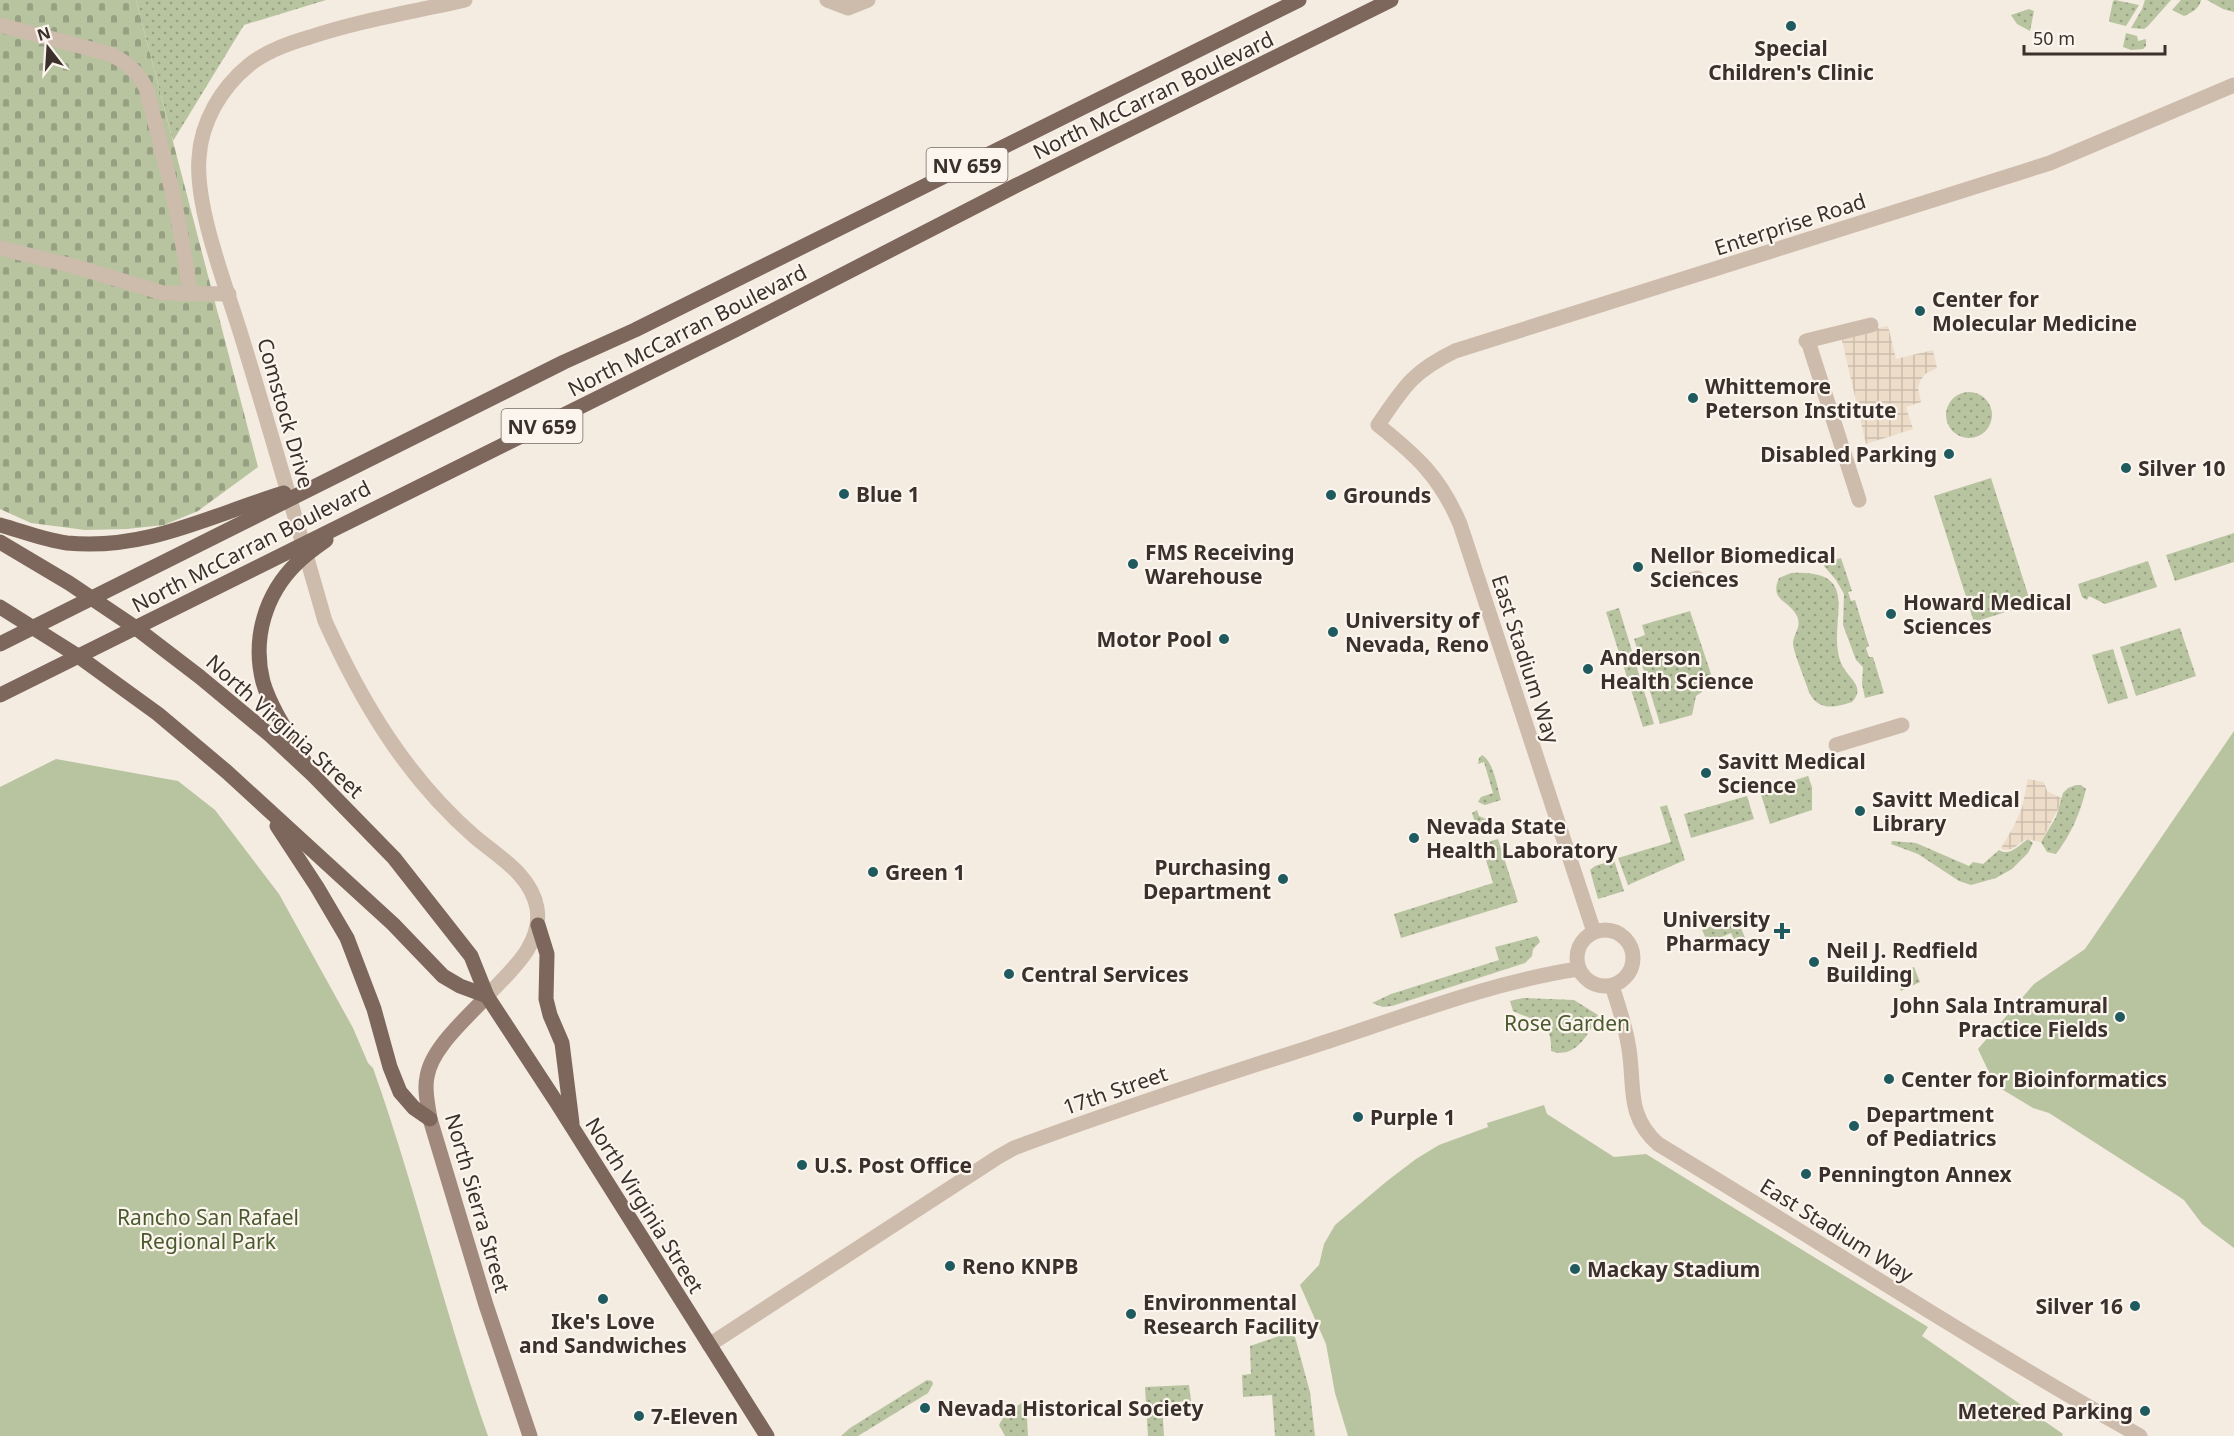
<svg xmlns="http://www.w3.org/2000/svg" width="2234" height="1436" viewBox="0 0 2234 1436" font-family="'Noto Sans',sans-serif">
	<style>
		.grass { fill: url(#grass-dots) }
		.cemetery { fill: url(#cemetery-stones) }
		.park { fill: #b8c4a0 }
		.plaza { fill: url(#plaza-grid) }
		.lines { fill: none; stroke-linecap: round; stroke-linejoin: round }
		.street { stroke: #cdbbac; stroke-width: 15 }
		.secondary { stroke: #a18a7d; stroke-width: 15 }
		.primary { stroke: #7d675c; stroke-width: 15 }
		.poi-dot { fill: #1f5a5e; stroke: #fbf5ee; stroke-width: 2 }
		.labels { text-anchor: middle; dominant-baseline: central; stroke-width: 4.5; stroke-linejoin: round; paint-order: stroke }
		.shield { fill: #fbf5ee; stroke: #756b66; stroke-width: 1.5 }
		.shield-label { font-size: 20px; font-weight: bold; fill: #3b302b }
		.poi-label { font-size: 21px; font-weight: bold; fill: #3b302b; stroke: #fbf5ee; text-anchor: start }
		.street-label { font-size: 21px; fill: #3b302b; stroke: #fbf5ee }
		.park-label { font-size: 21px; fill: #4a5a2e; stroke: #fbf5ee }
	</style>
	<defs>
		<pattern id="grass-dots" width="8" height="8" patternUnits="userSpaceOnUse" patternTransform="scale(1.5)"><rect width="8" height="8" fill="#b8c4a0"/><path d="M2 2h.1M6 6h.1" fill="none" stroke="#97a083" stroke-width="1.8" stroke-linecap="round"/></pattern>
		<pattern id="cemetery-stones" width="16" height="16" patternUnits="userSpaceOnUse" patternTransform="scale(1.5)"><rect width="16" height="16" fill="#b8c4a0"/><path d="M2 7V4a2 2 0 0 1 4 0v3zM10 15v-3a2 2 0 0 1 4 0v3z" fill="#97a083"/></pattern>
		<pattern id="plaza-grid" width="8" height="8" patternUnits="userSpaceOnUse" patternTransform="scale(1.5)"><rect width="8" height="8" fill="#ecdcc8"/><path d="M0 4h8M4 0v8" fill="none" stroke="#cbbdac"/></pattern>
	</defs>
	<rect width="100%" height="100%" fill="#f4ebe1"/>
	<g class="grass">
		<polygon points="136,0 326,0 244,25 173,141"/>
		<polygon points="2115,0 2139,5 2126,26 2110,22 2109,20 2113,1"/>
		<polygon points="2145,0 2171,0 2148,26 2144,29 2131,28 2142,9"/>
		<path d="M2181 0H2201C2200 8 2191 13 2184 16L2172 10Z"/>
		<polygon points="2207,0 2234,0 2234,12 2223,9"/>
		<polygon points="2029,9 2034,11 2030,31 2017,24 2011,15"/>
		<polygon points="2126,33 2137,36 2138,41 2146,39 2146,46 2143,49 2131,50 2123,47"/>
		<circle cx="1969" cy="415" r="23"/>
		<polygon points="1991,478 2031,604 1974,622 1934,496"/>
		<polygon points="2234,533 2234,562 2175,581 2166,555"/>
		<polygon points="1841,558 1852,591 1848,592 1851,601 1855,600 1869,646 1866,648 1869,657 1873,657 1884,693 1865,698 1862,684 1863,667 1856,660 1843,625 1844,594 1836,580 1824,566 1826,562"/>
		<polygon points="2148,561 2157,587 2105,604 2089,596 2087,600 2082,597 2078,584"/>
		<path d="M1791 573C1867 569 1825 622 1841 663 1847 678 1867 686 1852 702 1834 708 1818 711 1809 692 1806 682 1793 651 1793 643 1794 632 1802 627 1797 616 1789 600 1769 601 1779 578Z"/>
		<polygon points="1619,608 1654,724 1643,727 1606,612"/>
		<polygon points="1690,611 1714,683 1696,696 1692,715 1660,724 1634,639 1645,635 1642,625"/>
		<polygon points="2180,628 2196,676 2136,696 2120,647"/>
		<polygon points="2113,649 2128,698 2108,704 2092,655"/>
		<path d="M1482 755C1494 762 1497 787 1501 800L1485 805 1478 802 1481 797 1493 793 1484 762 1478 764 1479 758Z"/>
		<polygon points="1808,776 1812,787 1812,810 1770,824 1760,791"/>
		<path d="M2076 785H2081L2086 789C2080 814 2071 834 2056 854L2047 852 2041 842 2056 817 2063 793 2068 788Z"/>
		<polygon points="1747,796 1754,819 1691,838 1684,814"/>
		<polygon points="1667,805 1685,860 1628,885 1618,858 1671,842 1660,807"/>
		<polygon points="1477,810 1479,816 1499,825 1500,829 1479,835 1472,813"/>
		<polygon points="1498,839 1518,902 1401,938 1394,914 1493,883 1481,844"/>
		<path d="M2028 839 2033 843 2028 853 2012 869 1996 878 1971 885 1959 881 1918 854 1891 844 1892 841 1916 843 1969 866 1973 862 1983 864 1999 850C2010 857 2019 845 2028 839Z"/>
		<polygon points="1614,860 1624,891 1598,899 1590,870 1595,866"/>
		<polygon points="1736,916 1749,947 1739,951 1731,933 1708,943 1702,930"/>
		<polygon points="1537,936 1540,942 1533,949 1532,956 1525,963 1392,1006 1383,1007 1372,1003 1391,994 1499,960 1495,947"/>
		<polygon points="1914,967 1920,982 1901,991 1894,976"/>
		<path d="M1523 998 1574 1000 1598 1015C1589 1034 1575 1060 1551 1051 1553 1019 1533 1021 1513 1011L1510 1001Z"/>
		<polygon points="1288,1333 1295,1337 1310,1392 1315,1436 1275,1436 1272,1395 1243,1397 1242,1375 1251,1374 1250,1346"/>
		<polygon points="927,1380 932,1381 933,1384 928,1393 858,1436 841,1436 850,1428"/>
		<polygon points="1189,1385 1191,1401 1162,1403 1164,1436 1148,1436 1145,1387"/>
		<polygon points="1026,1400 1028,1436 1005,1436 999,1425 1005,1414"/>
	</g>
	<polygon class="cemetery" points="0,0 136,0 258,467 198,511 164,525 127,529 85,530 31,523 0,509"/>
	<g class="park">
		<polygon points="2234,731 2234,1248 2202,1224 2184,1200 2175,1194 2049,1113 2033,1108 1995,1085 1978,1049 2034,984 2085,949"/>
		<path d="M56 759 178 781 215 810 279 894 353 1028 368 1063 373 1068C416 1189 445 1315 488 1436H0V787Z"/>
		<polygon points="1544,1105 1547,1114 1614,1157 1646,1154 1928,1327 1922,1336 2063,1434 2062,1436 1348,1436 1335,1393 1326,1344 1300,1285 1319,1265 1324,1244 1335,1225 1387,1181 1416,1159 1439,1145 1488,1127 1487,1123"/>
	</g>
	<g class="plaza">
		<polygon points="1888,326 1896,359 1933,350 1937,368 1925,374 1920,381 1918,388 1921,402 1906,407 1913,429 1866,444 1841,336"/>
		<polygon points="2028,779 2044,782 2047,791 2061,798 2059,807 2041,842 2026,839 2012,849 2004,850 2001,848 2013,828 2022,808"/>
	</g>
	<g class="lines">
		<g class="street">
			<path d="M465 0C413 12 361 20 310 37 289 43 266 51 249 65 221 88 201 122 199 158 195 209 227 288 242 338 271 432 298 527 325 621 362 703 407 778 475 837 499 857 531 875 537 908 543 945 510 971 487 996"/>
			<polyline points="827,0 848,8 868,0"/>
			<path d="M0 25 110 54C128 63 137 71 146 88 164 156 182 224 190 294"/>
			<polyline points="0,248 73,266 163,293 229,294"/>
			<polyline points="1806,341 1871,325"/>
			<polyline points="1808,341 1859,500"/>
			<polyline points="1688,581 1697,578"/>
			<polyline points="1836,745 1902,725"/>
			<circle cx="1605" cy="958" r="28"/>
			<path d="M1594 932 1460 524C1440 477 1417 456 1378 425 1404 387 1412 372 1455 351L2050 163 2234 85"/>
			<path d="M1612 986C1619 1007 1626 1028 1629 1049 1635 1088 1626 1115 1658 1144 1819 1241 1976 1344 2140 1436"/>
			<path d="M709 1345 998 1157 1014 1148C1118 1109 1224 1075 1329 1041 1411 1014 1493 982 1578 969"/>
		</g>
		<path class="secondary" d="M487 996C468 1017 431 1048 427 1077 424 1090 428 1105 430 1119L486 1305 530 1436"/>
		<g class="primary">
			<path d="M0 525C22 531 44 540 67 543 146 551 211 515 284 493"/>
			<polyline points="0,542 69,583 136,628 200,677 270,735 313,775 394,858 471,956 487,996 557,1103 767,1436"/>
			<polyline points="0,607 78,656 158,714 227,772 393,924 443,976 460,986 487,996"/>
			<polyline points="0,644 564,362 635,330 1299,0"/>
			<polyline points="0,695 735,330 1017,185 1391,0"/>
			<path d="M304 760C290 736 271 709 263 682 252 639 265 594 297 563 306 554 316 547 326 540"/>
			<polyline points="277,826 317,887 347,938 374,1009 390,1067 400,1092 414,1108 430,1119"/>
			<polyline points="538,925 547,954 546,999 550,1015 562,1043 572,1123"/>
		</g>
	</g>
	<g class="poi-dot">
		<circle cx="1791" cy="26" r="6"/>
		<circle cx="1920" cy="311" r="6"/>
		<circle cx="1693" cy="398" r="6"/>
		<circle cx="1949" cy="454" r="6"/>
		<circle cx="2126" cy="468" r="6"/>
		<circle cx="844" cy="494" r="6"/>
		<circle cx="1331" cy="495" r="6"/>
		<circle cx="1133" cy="564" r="6"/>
		<circle cx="1638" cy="567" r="6"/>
		<circle cx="1891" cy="614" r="6"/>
		<circle cx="1333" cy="632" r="6"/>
		<circle cx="1224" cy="639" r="6"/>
		<circle cx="1588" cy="669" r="6"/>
		<circle cx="1706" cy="773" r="6"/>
		<circle cx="1860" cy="811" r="6"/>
		<circle cx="1414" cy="838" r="6"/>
		<circle cx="873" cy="872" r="6"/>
		<circle cx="1283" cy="879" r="6"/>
		<path d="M1779 922h6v6h6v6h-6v6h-6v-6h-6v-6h6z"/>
		<circle cx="1814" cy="962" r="6"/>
		<circle cx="1009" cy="974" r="6"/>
		<circle cx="2120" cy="1017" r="6"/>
		<circle cx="1889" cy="1079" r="6"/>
		<circle cx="1358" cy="1117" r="6"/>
		<circle cx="1854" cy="1126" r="6"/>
		<circle cx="802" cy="1165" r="6"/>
		<circle cx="1806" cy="1174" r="6"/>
		<circle cx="950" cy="1266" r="6"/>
		<circle cx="1575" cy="1269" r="6"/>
		<circle cx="603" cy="1299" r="6"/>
		<circle cx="2135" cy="1306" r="6"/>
		<circle cx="1131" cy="1314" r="6"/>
		<circle cx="925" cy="1408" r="6"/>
		<circle cx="2145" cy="1411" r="6"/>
		<circle cx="639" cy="1416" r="6"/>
	</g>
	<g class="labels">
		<g class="shield">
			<rect x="926.5" y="148" width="81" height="34" rx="4.5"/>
			<rect x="501.5" y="409" width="81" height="34" rx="4.5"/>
		</g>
		<g class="shield-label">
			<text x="967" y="165">NV 659</text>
			<text x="542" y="426">NV 659</text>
		</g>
		<g class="poi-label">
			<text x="1791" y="48" text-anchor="middle">Special<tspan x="1791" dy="24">Children's Clinic</tspan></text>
			<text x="1932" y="299">Center for<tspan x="1932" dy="24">Molecular Medicine</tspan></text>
			<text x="1705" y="386">Whittemore<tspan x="1705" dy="24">Peterson Institute</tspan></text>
			<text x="1937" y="454" text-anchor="end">Disabled Parking</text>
			<text x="2138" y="468">Silver 10</text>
			<text x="856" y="494">Blue 1</text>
			<text x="1343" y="495">Grounds</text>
			<text x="1145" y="552">FMS Receiving<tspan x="1145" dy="24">Warehouse</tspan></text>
			<text x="1650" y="555">Nellor Biomedical<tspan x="1650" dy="24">Sciences</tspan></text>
			<text x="1903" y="602">Howard Medical<tspan x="1903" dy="24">Sciences</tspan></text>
			<text x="1345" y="620">University of<tspan x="1345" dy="24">Nevada, Reno</tspan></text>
			<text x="1212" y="639" text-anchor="end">Motor Pool</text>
			<text x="1600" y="657">Anderson<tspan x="1600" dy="24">Health Science</tspan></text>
			<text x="1718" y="761">Savitt Medical<tspan x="1718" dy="24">Science</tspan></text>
			<text x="1872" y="799">Savitt Medical<tspan x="1872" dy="24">Library</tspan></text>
			<text x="1426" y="826">Nevada State<tspan x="1426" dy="24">Health Laboratory</tspan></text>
			<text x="1271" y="867" text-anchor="end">Purchasing<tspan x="1271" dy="24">Department</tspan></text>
			<text x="885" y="872">Green 1</text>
			<text x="1770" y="919" text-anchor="end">University<tspan x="1770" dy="24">Pharmacy</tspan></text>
			<text x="1826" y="950">Neil J. Redfield<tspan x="1826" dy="24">Building</tspan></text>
			<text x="1021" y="974">Central Services</text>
			<text x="2108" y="1005" text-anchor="end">John Sala Intramural<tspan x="2108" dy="24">Practice Fields</tspan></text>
			<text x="1901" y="1079">Center for Bioinformatics</text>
			<text x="1866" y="1114">Department<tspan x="1866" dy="24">of Pediatrics</tspan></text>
			<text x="1370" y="1117">Purple 1</text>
			<text x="814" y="1165">U.S. Post Office</text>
			<text x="1818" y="1174">Pennington Annex</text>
			<text x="962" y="1266">Reno KNPB</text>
			<text x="1587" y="1269">Mackay Stadium</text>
			<text x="1143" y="1302">Environmental<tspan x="1143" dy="24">Research Facility</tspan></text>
			<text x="2123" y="1306" text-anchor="end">Silver 16</text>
			<text x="603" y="1321" text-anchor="middle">Ike's Love<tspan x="603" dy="24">and Sandwiches</tspan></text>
			<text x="937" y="1408">Nevada Historical Society</text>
			<text x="2133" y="1411" text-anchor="end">Metered Parking</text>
			<text x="651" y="1416">7-Eleven</text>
		</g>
		<g class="street-label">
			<text transform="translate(1153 95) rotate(-26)">North McCarran Boulevard</text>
			<text transform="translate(1790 224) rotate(-18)">Enterprise Road</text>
			<text transform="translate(687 330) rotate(-27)">North McCarran Boulevard</text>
			<text transform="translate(286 413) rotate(74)">Comstock Drive</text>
			<text transform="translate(251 546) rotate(-27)">North McCarran Boulevard</text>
			<text transform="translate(1526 659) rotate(72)">East Stadium Way</text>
			<text transform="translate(285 726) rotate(42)">North Virginia Street</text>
			<text transform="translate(1115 1090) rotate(-19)">17th Street</text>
			<text transform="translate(478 1203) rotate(74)">North Sierra Street</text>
			<text transform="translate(645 1205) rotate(58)">North Virginia Street</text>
			<text transform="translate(1837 1230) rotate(32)">East Stadium Way</text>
		</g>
		<g class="park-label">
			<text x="1567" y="1023">Rose Garden</text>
			<text x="208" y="1217">Rancho San Rafael<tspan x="208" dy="24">Regional Park</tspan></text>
		</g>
	</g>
	<g transform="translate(48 48) rotate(343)" stroke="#fbf5ee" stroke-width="4.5" paint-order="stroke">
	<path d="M0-4.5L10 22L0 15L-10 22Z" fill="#3b302b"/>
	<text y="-9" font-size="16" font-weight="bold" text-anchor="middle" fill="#3b302b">N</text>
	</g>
	<path d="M2024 45v9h141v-9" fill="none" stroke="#3b302b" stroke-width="3"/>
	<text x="2033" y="45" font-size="18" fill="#3b302b" stroke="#fbf5ee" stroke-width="4.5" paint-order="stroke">50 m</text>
</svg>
